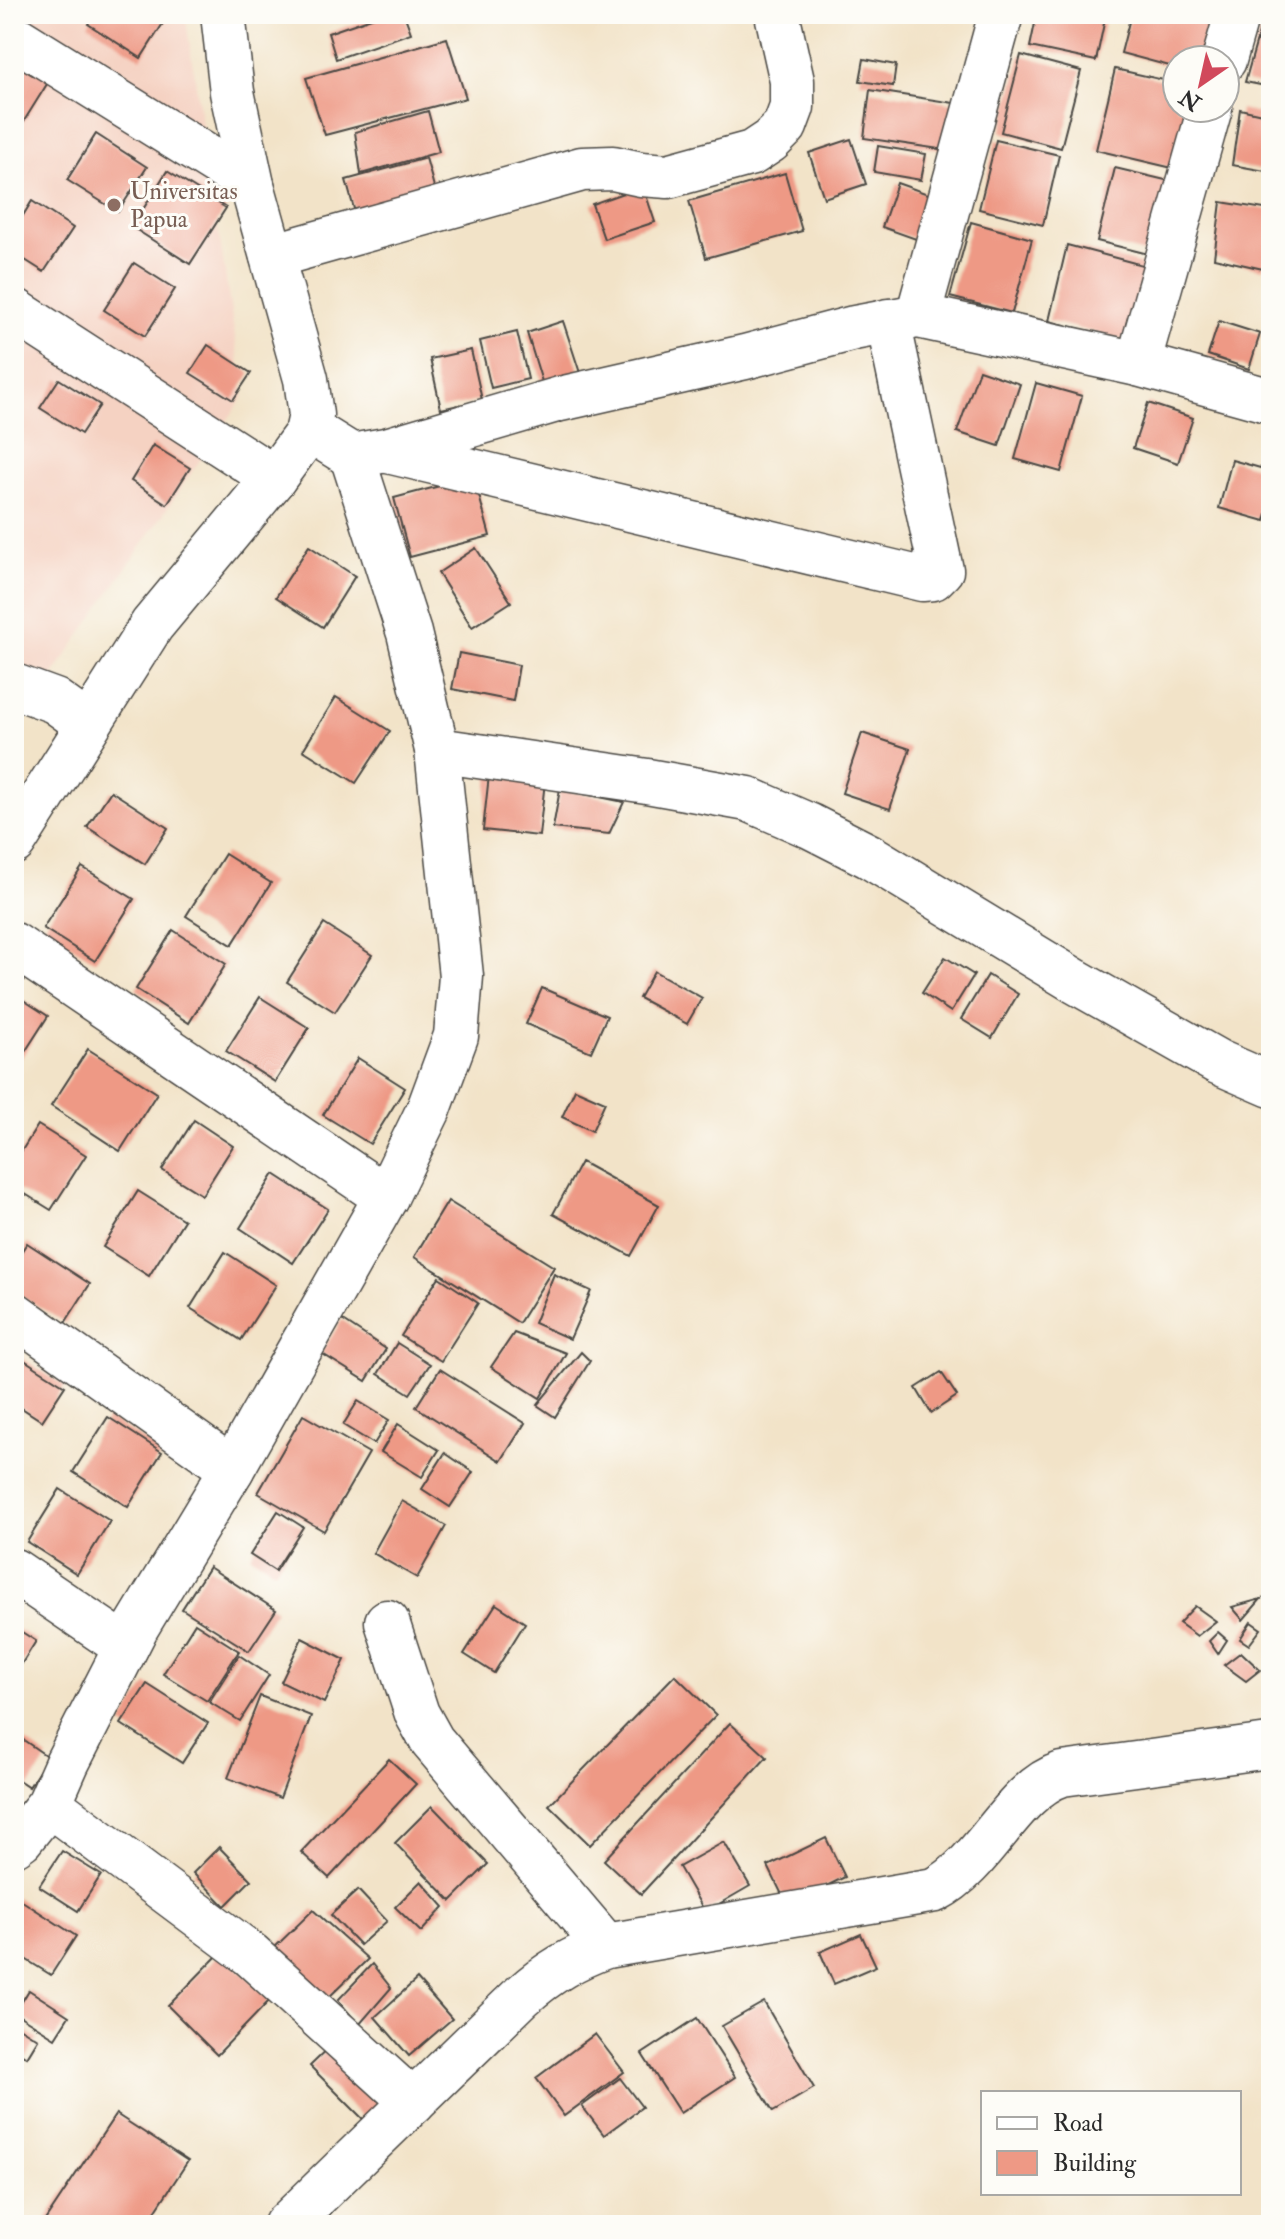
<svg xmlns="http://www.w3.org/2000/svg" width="1285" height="2239" viewBox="0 0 1285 2239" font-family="'IM FELL Double Pica',serif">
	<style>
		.built { fill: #f5d2c2 }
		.building { fill: #ee9985 }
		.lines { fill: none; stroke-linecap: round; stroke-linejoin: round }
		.minor-casing { stroke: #494743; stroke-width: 47 }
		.minor { stroke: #fff; stroke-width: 44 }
		.education-dot { fill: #8d6e63; stroke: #fdfcf7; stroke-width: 3 }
		.labels { text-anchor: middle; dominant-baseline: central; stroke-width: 6; stroke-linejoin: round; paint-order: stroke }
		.education-label { font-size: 24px; fill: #785e54; stroke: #fdfcf7; text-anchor: start }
	</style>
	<rect width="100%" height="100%" fill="#fdfcf7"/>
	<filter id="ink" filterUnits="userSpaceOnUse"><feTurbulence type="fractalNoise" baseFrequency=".0125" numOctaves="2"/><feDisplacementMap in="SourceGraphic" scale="16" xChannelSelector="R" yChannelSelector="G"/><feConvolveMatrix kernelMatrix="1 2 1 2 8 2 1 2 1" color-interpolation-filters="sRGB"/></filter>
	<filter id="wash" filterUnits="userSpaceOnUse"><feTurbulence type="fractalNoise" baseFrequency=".006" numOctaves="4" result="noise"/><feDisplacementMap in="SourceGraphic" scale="32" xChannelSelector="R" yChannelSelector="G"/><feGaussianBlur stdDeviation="1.8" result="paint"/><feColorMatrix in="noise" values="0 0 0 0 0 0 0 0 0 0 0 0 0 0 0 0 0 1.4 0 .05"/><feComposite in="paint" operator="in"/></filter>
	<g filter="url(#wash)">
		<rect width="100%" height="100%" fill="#f2e3c8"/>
		<polygon class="built" points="14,14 185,14 244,396 14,732"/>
		<g id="blocks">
			<g class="building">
				<polygon points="95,14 169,14 141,58 88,24"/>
				<polygon points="383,14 404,14 411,33 336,59 328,33"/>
				<polygon points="1037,14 1106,14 1096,61 1030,47"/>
				<polygon points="1131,14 1192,14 1219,21 1209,60 1177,60 1177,68 1121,53"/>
				<polygon points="1261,26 1271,28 1271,87 1245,82"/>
				<polygon points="447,38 466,98 325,135 306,78"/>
				<polygon points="14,52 52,76 24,121 14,115"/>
				<polygon points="1021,55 1081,71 1061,148 1001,132"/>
				<polygon points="864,59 896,65 893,86 860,81"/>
				<polygon points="1115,69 1177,83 1177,108 1195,108 1181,170 1096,150"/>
				<polygon points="870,90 967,105 960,152 864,138"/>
				<polygon points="1240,109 1271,116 1271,172 1232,165"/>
				<polygon points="428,111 439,152 361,174 355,132"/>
				<polygon points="96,134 147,167 118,212 67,180"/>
				<polygon points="851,139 866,184 824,198 809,153"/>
				<polygon points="996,140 1059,155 1043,225 979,209"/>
				<polygon points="878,146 926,154 921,180 874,172"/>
				<polygon points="426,158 439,205 359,227 346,180"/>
				<polygon points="1115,168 1178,183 1160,257 1097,241"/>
				<polygon points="167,171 226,208 190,264 132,227"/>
				<polygon points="785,173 802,231 706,258 689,201"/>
				<polygon points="897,183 945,200 930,244 882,227"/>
				<polygon points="643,186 655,222 604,239 592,204"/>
				<polygon points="32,201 73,228 44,272 14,253 14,230"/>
				<polygon points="1221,202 1271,210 1271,241 1263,269 1214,258"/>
				<polygon points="971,222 1032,239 1012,313 950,297"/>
				<polygon points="1067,245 1146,266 1127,341 1049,321"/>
				<polygon points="134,263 175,289 145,336 104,310"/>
				<polygon points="563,321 580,373 543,385 527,333"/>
				<polygon points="1219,321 1260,334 1249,369 1208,355"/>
				<polygon points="517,332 528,379 491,388 480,341"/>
				<polygon points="208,345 251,373 233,400 190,373"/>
				<polygon points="471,350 482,400 441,409 430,359"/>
				<polygon points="979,370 1020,384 999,446 957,432"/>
				<polygon points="59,379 100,405 81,434 40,408"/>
				<polygon points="1036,383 1082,396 1061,472 1015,459"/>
				<polygon points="1148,403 1193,418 1178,463 1133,448"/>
				<polygon points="153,445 190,468 167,504 131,481"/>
				<polygon points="1232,460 1271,471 1271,499 1265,521 1219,508"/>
				<polygon points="474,477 490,536 410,557 394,498"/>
				<polygon points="309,546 355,576 323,627 276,597"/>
				<polygon points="476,548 511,602 472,627 438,573"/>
				<polygon points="459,653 519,665 513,701 452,689"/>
				<polygon points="336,697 390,731 356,783 303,750"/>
				<polygon points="862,733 910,749 890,809 842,793"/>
				<polygon points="489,775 545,781 539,836 483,830"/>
				<polygon points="560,789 624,802 609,834 553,828"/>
				<polygon points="111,791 168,828 145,864 87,827"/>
				<polygon points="225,854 271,883 232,945 186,916"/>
				<polygon points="82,867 134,899 95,961 43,928"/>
				<polygon points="324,924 372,955 335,1012 287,982"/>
				<polygon points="173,930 226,964 189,1023 136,989"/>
				<polygon points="945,957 974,975 951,1012 922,993"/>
				<polygon points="654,971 702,998 687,1024 639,998"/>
				<polygon points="988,975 1018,994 992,1038 961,1019"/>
				<polygon points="542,988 607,1016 591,1052 526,1024"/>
				<polygon points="14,994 48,1016 14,1069"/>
				<polygon points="260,997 309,1028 275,1082 226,1051"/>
				<polygon points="88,1049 157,1093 120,1151 51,1106"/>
				<polygon points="358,1058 405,1088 370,1144 323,1115"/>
				<polygon points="575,1089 605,1102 592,1131 562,1117"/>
				<polygon points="194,1120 233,1146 202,1195 162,1170"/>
				<polygon points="38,1125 86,1155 51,1210 14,1187 14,1163"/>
				<polygon points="581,1162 659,1205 631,1256 553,1214"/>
				<polygon points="274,1174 328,1209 293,1263 240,1228"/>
				<polygon points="138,1191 184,1220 149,1276 103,1247"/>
				<polygon points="448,1201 554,1267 519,1323 414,1257"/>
				<polygon points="27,1243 90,1284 65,1323 14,1291 14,1263"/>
				<polygon points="225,1252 276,1285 241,1340 190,1308"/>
				<polygon points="554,1274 591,1291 570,1339 534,1323"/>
				<polygon points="439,1277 478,1303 441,1361 401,1336"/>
				<polygon points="342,1320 386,1349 366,1381 321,1353"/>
				<polygon points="514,1333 566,1353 540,1398 491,1367"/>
				<polygon points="397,1343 430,1364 410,1394 378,1374"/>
				<polygon points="581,1352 590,1361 555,1417 537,1405"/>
				<polygon points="18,1356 65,1386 42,1421 14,1403 14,1363"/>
				<polygon points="440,1369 525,1423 501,1461 416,1407"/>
				<polygon points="941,1372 957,1396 931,1413 916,1388"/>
				<polygon points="358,1401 389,1420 374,1444 343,1425"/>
				<polygon points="303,1415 369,1453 324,1531 258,1493"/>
				<polygon points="108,1417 162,1452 128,1507 73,1472"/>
				<polygon points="398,1424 439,1450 422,1477 381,1452"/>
				<polygon points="445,1453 473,1472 450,1507 422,1489"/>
				<polygon points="60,1489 110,1521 77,1574 27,1542"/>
				<polygon points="402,1501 446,1526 417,1578 373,1553"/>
				<polygon points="278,1511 303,1527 275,1571 250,1555"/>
				<polygon points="209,1567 276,1610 249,1651 182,1609"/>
				<polygon points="1261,1599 1243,1620 1232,1607"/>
				<polygon points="496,1604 525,1623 494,1673 464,1654"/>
				<polygon points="1195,1606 1216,1621 1197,1636 1179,1623"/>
				<polygon points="1251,1622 1261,1629 1249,1645 1240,1639"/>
				<polygon points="195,1623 239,1651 207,1701 163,1674"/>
				<polygon points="14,1627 36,1641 14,1676"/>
				<polygon points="1218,1632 1227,1640 1218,1654 1209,1641"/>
				<polygon points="302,1638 345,1660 324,1703 281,1682"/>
				<polygon points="1241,1652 1260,1670 1246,1681 1224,1665"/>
				<polygon points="239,1655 269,1675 240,1721 209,1702"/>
				<polygon points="675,1675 716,1715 590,1845 549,1805"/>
				<polygon points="147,1684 208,1723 182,1763 121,1724"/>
				<polygon points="260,1696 311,1716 280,1798 228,1778"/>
				<polygon points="730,1723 767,1757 641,1894 604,1860"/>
				<polygon points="22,1739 48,1757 29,1787 14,1777 14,1751"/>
				<polygon points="389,1759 416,1784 329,1878 301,1852"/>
				<polygon points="432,1806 488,1864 451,1901 395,1843"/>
				<polygon points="826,1838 845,1877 787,1905 768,1866"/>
				<polygon points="724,1842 750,1886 705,1912 679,1867"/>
				<polygon points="219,1847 251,1880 225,1906 193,1873"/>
				<polygon points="62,1851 101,1875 78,1911 39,1886"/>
				<polygon points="421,1881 444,1907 421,1932 395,1907"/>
				<polygon points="358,1890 387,1921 360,1945 331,1915"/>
				<polygon points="16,1897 76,1936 51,1975 14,1952"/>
				<polygon points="313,1910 368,1959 325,2001 272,1950"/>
				<polygon points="861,1934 876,1966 834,1984 820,1952"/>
				<polygon points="221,1952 270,2000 217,2055 168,2006"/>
				<polygon points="372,1964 391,1988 359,2025 338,2000"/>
				<polygon points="417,1979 452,2019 409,2056 375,2017"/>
				<polygon points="29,1990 69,2016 55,2038 15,2013"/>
				<polygon points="764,2002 814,2088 773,2112 722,2026"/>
				<polygon points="697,2018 735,2077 680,2113 642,2054"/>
				<polygon points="14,2024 38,2039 27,2057 14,2049"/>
				<polygon points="595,2034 624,2072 564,2116 536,2078"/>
				<polygon points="335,2042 390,2098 366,2122 310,2066"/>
				<polygon points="620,2078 642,2107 604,2135 582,2106"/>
				<polygon points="116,2114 188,2161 146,2225 42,2225"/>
			</g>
		</g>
	</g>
	<g filter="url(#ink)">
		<use href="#blocks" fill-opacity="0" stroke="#494743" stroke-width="2"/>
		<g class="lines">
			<g class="minor-casing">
				<g id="minor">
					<polyline points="14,37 252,185"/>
					<polyline points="1224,60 1237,14"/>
					<polyline points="272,256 582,169 613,168 641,174 668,176 752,153 770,141 785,126 792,107 792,81 777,14"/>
					<polyline points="14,310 274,478"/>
					<polyline points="918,316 1001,14"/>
					<polyline points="1138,364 1210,108"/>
					<polyline points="307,433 323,438 352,456 386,450 560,399 745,357 854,328 918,316 1138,364 1271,401"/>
					<polyline points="388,451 922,579 933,578 941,570 888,321"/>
					<polyline points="14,686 55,701 87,724"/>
					<polyline points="437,750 647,781 748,799 810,826 869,856 1075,981 1218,1062 1271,1085"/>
					<polyline points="14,842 152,625 274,478 307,433 311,415 306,379 252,185 232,92 223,14"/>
					<polyline points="14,945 386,1197"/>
					<polyline points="14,1314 232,1469"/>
					<polyline points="14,1571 126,1647"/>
					<polyline points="387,1622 417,1714 432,1741 606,1946"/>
					<polyline points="49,1804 250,1954 413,2102"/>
					<polyline points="14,1844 21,1839 49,1804 67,1763 137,1626 232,1469 386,1197 429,1109 456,1036 461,976 437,750 409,633 352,456"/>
					<path d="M286 2225 522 1996C549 1972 573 1958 606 1946L935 1890C986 1864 1012 1790 1062 1774L1269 1746"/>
				</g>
			</g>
			<use href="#minor" class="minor"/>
		</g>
	</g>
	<circle class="education-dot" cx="114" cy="205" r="8"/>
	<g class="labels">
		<g class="education-label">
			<text x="130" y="191">Universitas<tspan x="130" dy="28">Papua</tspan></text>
		</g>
	</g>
	<rect width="1285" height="2239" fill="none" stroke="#fdfcf7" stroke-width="48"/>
	<rect x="981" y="2091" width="260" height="104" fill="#fdfcf7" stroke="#a9a8a5" stroke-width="2"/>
	<rect x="997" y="2117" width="40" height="12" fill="#ffffff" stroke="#a9a8a5" stroke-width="2"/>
	<text x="1053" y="2131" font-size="24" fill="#2b2b2b">Road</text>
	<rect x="997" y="2151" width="40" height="24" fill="#ee9985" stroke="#a9a8a5" stroke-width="2"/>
	<text x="1053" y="2171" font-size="24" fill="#2b2b2b">Building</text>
	<g transform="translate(1201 84) rotate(214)"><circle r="38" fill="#fdfcf7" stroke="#a9a8a5" stroke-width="2"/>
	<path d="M0-6L14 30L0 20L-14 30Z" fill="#d1495b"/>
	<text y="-12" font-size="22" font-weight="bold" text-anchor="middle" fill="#2b2b2b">N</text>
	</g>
</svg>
